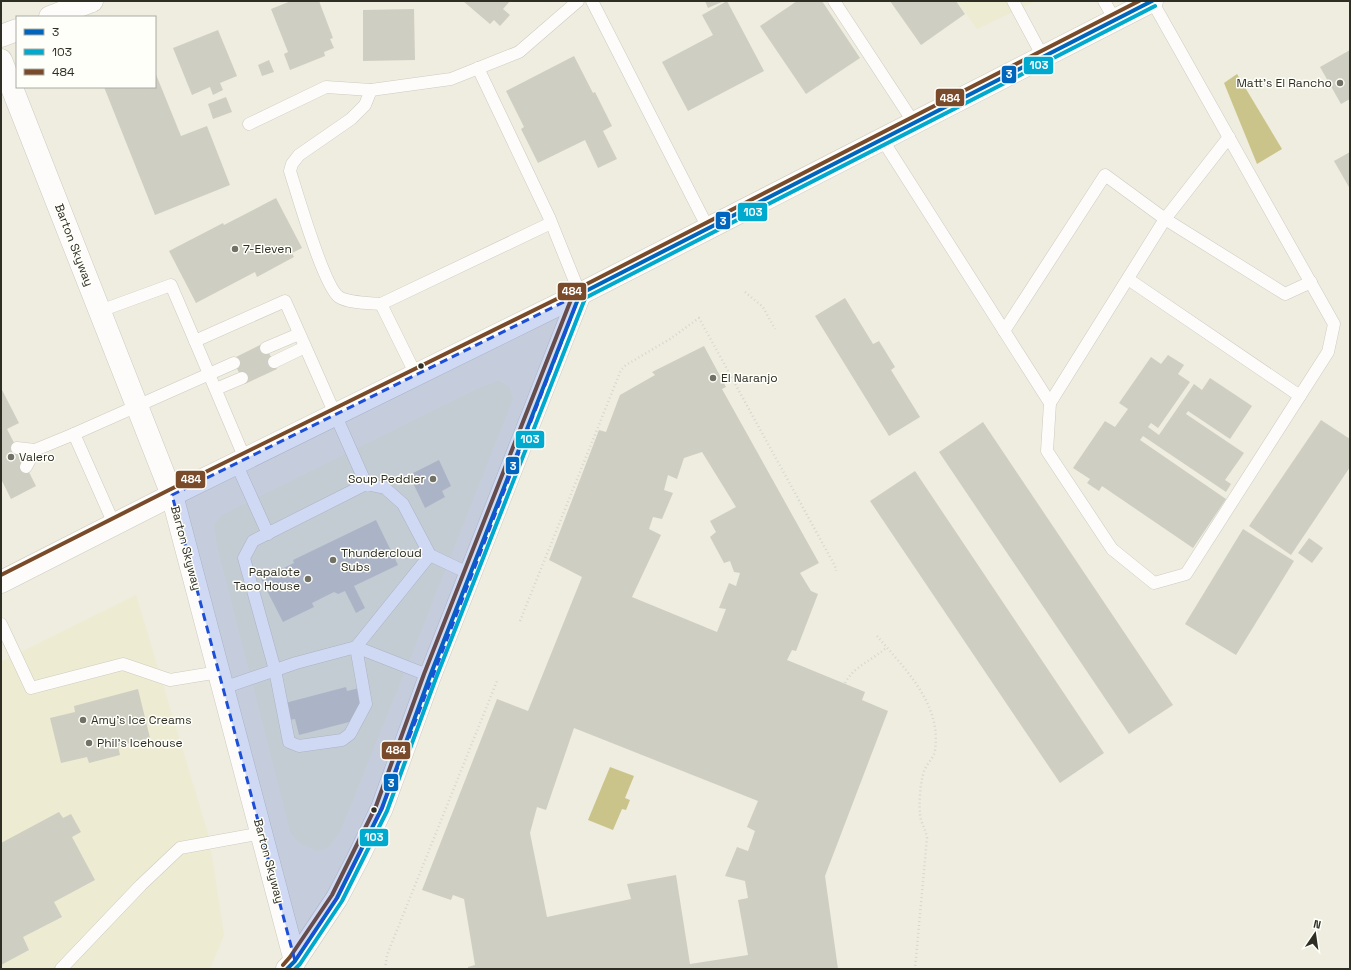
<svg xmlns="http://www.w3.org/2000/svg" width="1351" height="970" viewBox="0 0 1351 970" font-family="'Space Grotesk',sans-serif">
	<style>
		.built { fill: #edebd2 }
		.water { fill: #cbc48a }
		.building { fill: #cfcec2; fill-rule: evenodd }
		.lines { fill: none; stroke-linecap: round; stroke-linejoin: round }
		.service-casing { stroke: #cdcbc0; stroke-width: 13 }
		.minor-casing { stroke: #cdcbc0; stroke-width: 23 }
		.tertiary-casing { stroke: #cdcbc0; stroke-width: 23 }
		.secondary-casing { stroke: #cdcbc0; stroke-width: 23 }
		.primary-casing { stroke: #cdcbc0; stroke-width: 23 }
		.path { stroke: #d6d6d1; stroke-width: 2.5; stroke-dasharray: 1 3; stroke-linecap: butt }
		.service { stroke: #fdfcfa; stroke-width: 12 }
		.minor { stroke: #fdfcfa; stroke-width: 22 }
		.tertiary { stroke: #fdfcfa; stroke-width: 22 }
		.secondary { stroke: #fdfcfa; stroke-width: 22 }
		.primary { stroke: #fdfcfa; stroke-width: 22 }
		.bus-1-casing { stroke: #fffffa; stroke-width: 7 }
		.bus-2-casing { stroke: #fffffa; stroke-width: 7 }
		.bus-3-casing { stroke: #fffffa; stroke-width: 7 }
		.bus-1 { stroke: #0065bd; stroke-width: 4 }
		.bus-2 { stroke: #00a9ce; stroke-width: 4 }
		.bus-3 { stroke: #7a4b2a; stroke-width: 4 }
		.marked { fill: #1d4ed8; fill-opacity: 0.2; stroke: #1d4ed8; stroke-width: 3; stroke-dasharray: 8 5; stroke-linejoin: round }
		.poi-dot { fill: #727165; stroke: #fffffa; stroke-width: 1.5 }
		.bus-dot { fill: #2e2e24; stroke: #fffffa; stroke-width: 1.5 }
		.labels { text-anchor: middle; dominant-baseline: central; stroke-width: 3; stroke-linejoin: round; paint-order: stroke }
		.poi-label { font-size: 12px; fill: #2e2e24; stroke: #fffffa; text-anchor: start }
		.street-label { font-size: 12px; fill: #2e2e24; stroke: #fffffa }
		.line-badge { stroke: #fffffa; stroke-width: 1.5 }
		.badge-label { font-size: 11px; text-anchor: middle; font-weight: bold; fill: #fff }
	</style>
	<rect width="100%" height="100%" fill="#efeddf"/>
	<g class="built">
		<polygon points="957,1 1036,1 977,29"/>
		<polygon points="498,381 510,387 513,399 416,644 340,832 329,847 317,851 301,844 291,834 217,546 214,525 222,515 479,388"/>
		<polygon points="136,595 209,837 224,935 210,969 1,969 1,662"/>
	</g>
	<g class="water">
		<polygon points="1237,74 1282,149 1257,164 1224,83"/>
		<polygon points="610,767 634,776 625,798 630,800 626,810 622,809 613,830 588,820"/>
	</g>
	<g class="building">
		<polygon points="291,1 319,1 333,38 330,39 334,48 324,52 325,56 290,70 284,54 288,52 271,9"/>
		<polygon points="463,1 510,1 503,9 510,15 500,26 494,20 490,24"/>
		<polygon points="705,1 724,1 708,8"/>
		<polygon points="727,1 764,71 688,111 662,62 713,35 702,15"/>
		<polygon points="797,1 822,1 860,58 806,94 760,26"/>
		<polygon points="890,1 956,1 965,14 921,45"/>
		<polygon points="414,9 415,60 363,61 363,10"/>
		<polygon points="218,30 237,76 220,83 223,90 213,95 210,87 192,95 173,48"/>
		<polygon points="1350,50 1350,99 1341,104 1320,67"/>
		<polygon points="574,56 593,93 595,92 612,126 603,131 617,159 598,168 585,140 538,163 521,129 524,127 506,91"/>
		<polygon points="269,60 274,72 262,76 258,65"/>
		<polygon points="155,72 181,136 207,126 230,185 155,215 104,87 155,87"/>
		<polygon points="226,97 232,112 213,119 208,104"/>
		<polygon points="1350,152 1350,189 1334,161"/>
		<polygon points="276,198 302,248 292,253 294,257 257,277 255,272 196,303 169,251 223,223 224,225"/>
		<polygon points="845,298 873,344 879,341 895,367 891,370 920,417 889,436 815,316"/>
		<polygon points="264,343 277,369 245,384 232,359"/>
		<path d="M704 346 726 387 722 389 819 563 800 573 811 591 818 594 796 651 792 650 787 660 865 692 862 700 888 711 825 876 838 969H468V967L475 965 464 899 453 895 451 900 422 890 497 699 528 711 582 577 549 560 599 430 606 432 620 395 655 375 652 372ZM702 452 736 507 710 521 716 532 710 537 724 563 730 561 734 572 740 573 736 586 729 583 719 608 726 609 717 632 632 597 661 535 649 529 653 517 662 519 673 493 664 490 668 475 677 479 684 458ZM574 728 758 801 747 827 755 831 748 851 737 847 725 876 745 881 748 898 738 900 748 955 690 964 676 875 627 884 631 899 547 917 530 833 537 807 546 810Z"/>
		<polygon points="1168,355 1184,365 1178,374 1190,382 1158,428 1151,423 1148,427 1159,435 1194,384 1202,390 1210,378 1252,406 1230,439 1188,411 1186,414 1244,453 1225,480 1231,484 1226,492 1143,436 1140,440 1226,499 1193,548 1102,486 1099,491 1087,483 1090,479 1073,468 1105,421 1115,427 1128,409 1119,403 1151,357 1161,364"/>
		<polygon points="1,388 19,423 7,429 36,486 11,499 1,479"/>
		<polygon points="1321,420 1350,439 1350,467 1291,555 1249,526"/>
		<polygon points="983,422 1173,705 1129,734 939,452"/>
		<polygon points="439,460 451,486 442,491 445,497 425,508 414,485 418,483 413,473"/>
		<polygon points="915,471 1104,753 1060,783 870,501"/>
		<polygon points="376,520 398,565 354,586 365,608 356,613 345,591 338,594 334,592 312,603 314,607 283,622 261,579 294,563 293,560"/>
		<polygon points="1243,529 1294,561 1236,655 1185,624"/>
		<polygon points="1309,538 1323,548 1312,563 1298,553"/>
		<polygon points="346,687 347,691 359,688 363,704 357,720 299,735 295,719 289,720 285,703"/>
		<polygon points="138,689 150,738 118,746 120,755 89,763 87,757 61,763 50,718 75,712 74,706"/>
		<polygon points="59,812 63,818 71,814 81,832 72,837 95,880 54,902 62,917 23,937 29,950 1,965 1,843"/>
	</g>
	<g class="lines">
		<g class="service-casing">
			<g id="service">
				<polyline points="592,1 708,228"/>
				<polyline points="834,1 914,123"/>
				<polyline points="1013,1 1043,57"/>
				<polyline points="1104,1 1115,20"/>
				<polyline points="478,68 549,217 580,294"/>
				<path d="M371 90 365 105 351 119 299 155 292 164 290 171C297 193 324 287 339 297 348 303 371 303 381 304"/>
				<polyline points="249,124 326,87 371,90 451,79 519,52 578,1"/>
				<polyline points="882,139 1050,403 1047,451 1112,549 1154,583 1186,574 1328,352 1334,324 1152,1"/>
				<polyline points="1128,279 1300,396"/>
				<polyline points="100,311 171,285 195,341 285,301 366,484"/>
				<polyline points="1004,331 1105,175 1165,219 1229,137"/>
				<polyline points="195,341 245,459"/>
				<polyline points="266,348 299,334"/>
				<polyline points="274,362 305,347"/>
				<polyline points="416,375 381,304 551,223"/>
				<polyline points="216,389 242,378"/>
				<polyline points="1050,403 1165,219 1285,294 1311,282"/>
				<polyline points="74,434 234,363"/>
				<polyline points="17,448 35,450"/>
				<polyline points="236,463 268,534"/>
				<polyline points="26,467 35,450 74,434 114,524"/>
				<polyline points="430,555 356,647 366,704 350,734 342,740 299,746 289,742 275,670 244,558 253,541 366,484 385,488 403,504 430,555 470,574"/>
				<polyline points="1,624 31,688 123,664 170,680 219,672"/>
				<polyline points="223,688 296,663 356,647 430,676"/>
				<polyline points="61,969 141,885 180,848 262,833"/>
			</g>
		</g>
		<g class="minor-casing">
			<g id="minor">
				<polyline points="50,17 92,1"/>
				<polyline points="1,36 17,30"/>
			</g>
		</g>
		<g class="tertiary-casing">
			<polyline id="tertiary" points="1,60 172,495"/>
		</g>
		<g class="secondary-casing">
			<g id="secondary">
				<polyline points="172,495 295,961"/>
				<polyline points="287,969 295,961 337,898 358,858 382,808 430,676 580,294"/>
			</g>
		</g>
		<g class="primary-casing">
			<polyline id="primary" points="1,582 172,495 580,294 1152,1"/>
		</g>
		<g class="path">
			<polyline points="745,292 763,307 775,329"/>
			<polyline points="520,621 621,370 626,365 670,339 699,318 835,566 836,571"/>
			<path d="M877 636C904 668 942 704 935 750 934 758 928 762 925 769 920 780 918 808 921 820 923 826 926 831 927 838L915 969"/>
			<path d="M845 683C854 666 873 660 887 647"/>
			<polyline points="385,969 387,955 497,681"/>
		</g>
		<use href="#service" class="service"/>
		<use href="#minor" class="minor"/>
		<use href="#tertiary" class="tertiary"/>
		<use href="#secondary" class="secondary"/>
		<use href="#primary" class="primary"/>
		<g class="bus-1-casing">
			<g id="bus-1">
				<polyline points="580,294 1152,1"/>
				<polyline points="287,969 295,961 337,898 382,808 430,676 580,294"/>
			</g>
		</g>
		<g class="bus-2-casing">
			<g id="bus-2">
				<polyline points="583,299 1155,6"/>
				<polyline points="295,969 300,964 342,901 387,811 436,678 586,296"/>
			</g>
		</g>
		<g class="bus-3-casing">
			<g id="bus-3">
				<polyline points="1,575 169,490 577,289 1139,1"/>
				<polyline points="283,965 290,957 332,895 376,806 424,674 574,292"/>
			</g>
		</g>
		<use href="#bus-1" class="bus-1"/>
		<use href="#bus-2" class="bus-2"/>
		<use href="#bus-3" class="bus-3"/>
	</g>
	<path class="marked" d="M580 294 382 808 337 898 295 961 172 495Z"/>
	<g class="poi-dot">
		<circle cx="1340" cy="83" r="4"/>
		<circle cx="235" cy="249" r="4"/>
		<circle cx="713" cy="378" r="4"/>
		<circle cx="11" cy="457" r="4"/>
		<circle cx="433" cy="479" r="4"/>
		<circle cx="333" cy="560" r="4"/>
		<circle cx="308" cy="579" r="4"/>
		<circle cx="83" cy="720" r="4"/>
		<circle cx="89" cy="743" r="4"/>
	</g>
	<g class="bus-dot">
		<circle cx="421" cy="366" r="3.5"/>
		<circle cx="374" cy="810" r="3.5"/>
	</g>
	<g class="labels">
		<g class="poi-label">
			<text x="1332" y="83" text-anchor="end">Matt's El Rancho</text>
			<text x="243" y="249">7-Eleven</text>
			<text x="721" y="378">El Naranjo</text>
			<text x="19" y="457">Valero</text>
			<text x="425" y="479" text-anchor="end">Soup Peddler</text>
			<text x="341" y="553">Thundercloud<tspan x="341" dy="14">Subs</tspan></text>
			<text x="300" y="572" text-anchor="end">Papalote<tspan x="300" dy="14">Taco House</tspan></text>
			<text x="91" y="720">Amy's Ice Creams</text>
			<text x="97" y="743">Phil's Icehouse</text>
		</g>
		<g class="street-label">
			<text transform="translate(74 245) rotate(69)">Barton Skyway</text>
			<text transform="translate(186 548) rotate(75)">Barton Skyway</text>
			<text transform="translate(269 861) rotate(75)">Barton Skyway</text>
		</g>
	</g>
	<g class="line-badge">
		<rect x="1023" y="56" width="31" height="19" rx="4" fill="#00a9ce"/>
		<rect x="1001" y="65" width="16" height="19" rx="4" fill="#0065bd"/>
		<rect x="935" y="88" width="30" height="19" rx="4" fill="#7a4b2a"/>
		<rect x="737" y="202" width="31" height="20" rx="4" fill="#00a9ce"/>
		<rect x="715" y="211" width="16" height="19" rx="4" fill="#0065bd"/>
		<rect x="557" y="282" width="30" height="19" rx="4" fill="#7a4b2a"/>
		<rect x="515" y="430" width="30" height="19" rx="4" fill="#00a9ce"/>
		<rect x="505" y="456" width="15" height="19" rx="4" fill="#0065bd"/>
		<rect x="175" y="470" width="31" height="19" rx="4" fill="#7a4b2a"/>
		<rect x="381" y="741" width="30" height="19" rx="4" fill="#7a4b2a"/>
		<rect x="383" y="773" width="16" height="19" rx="4" fill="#0065bd"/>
		<rect x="359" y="828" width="30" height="19" rx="4" fill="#00a9ce"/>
	</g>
	<g class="badge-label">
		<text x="1039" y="69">103</text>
		<text x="1009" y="78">3</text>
		<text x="950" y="102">484</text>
		<text x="753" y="216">103</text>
		<text x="723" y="225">3</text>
		<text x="572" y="295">484</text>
		<text x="530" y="443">103</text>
		<text x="513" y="470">3</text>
		<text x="191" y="483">484</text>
		<text x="396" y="754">484</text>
		<text x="391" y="787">3</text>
		<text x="374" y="841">103</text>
	</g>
	<rect width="1351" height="970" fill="none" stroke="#2e2e24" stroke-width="4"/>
	<rect x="16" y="16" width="140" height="72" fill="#fffffa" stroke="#ababa4"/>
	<rect x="24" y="29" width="20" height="6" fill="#0065bd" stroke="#ababa4"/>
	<text x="52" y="36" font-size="12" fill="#2e2e24">3</text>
	<rect x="24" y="49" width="20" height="6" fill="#00a9ce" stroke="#ababa4"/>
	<text x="52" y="56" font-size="12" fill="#2e2e24">103</text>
	<rect x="24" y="69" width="20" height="6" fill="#7a4b2a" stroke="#ababa4"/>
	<text x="52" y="76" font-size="12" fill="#2e2e24">484</text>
	<g transform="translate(1315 934) rotate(13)" stroke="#fffffa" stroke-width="3" paint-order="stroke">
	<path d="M0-3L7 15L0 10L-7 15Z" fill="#2e2e24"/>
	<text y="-6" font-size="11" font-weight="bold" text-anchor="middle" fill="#2e2e24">N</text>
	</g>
</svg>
